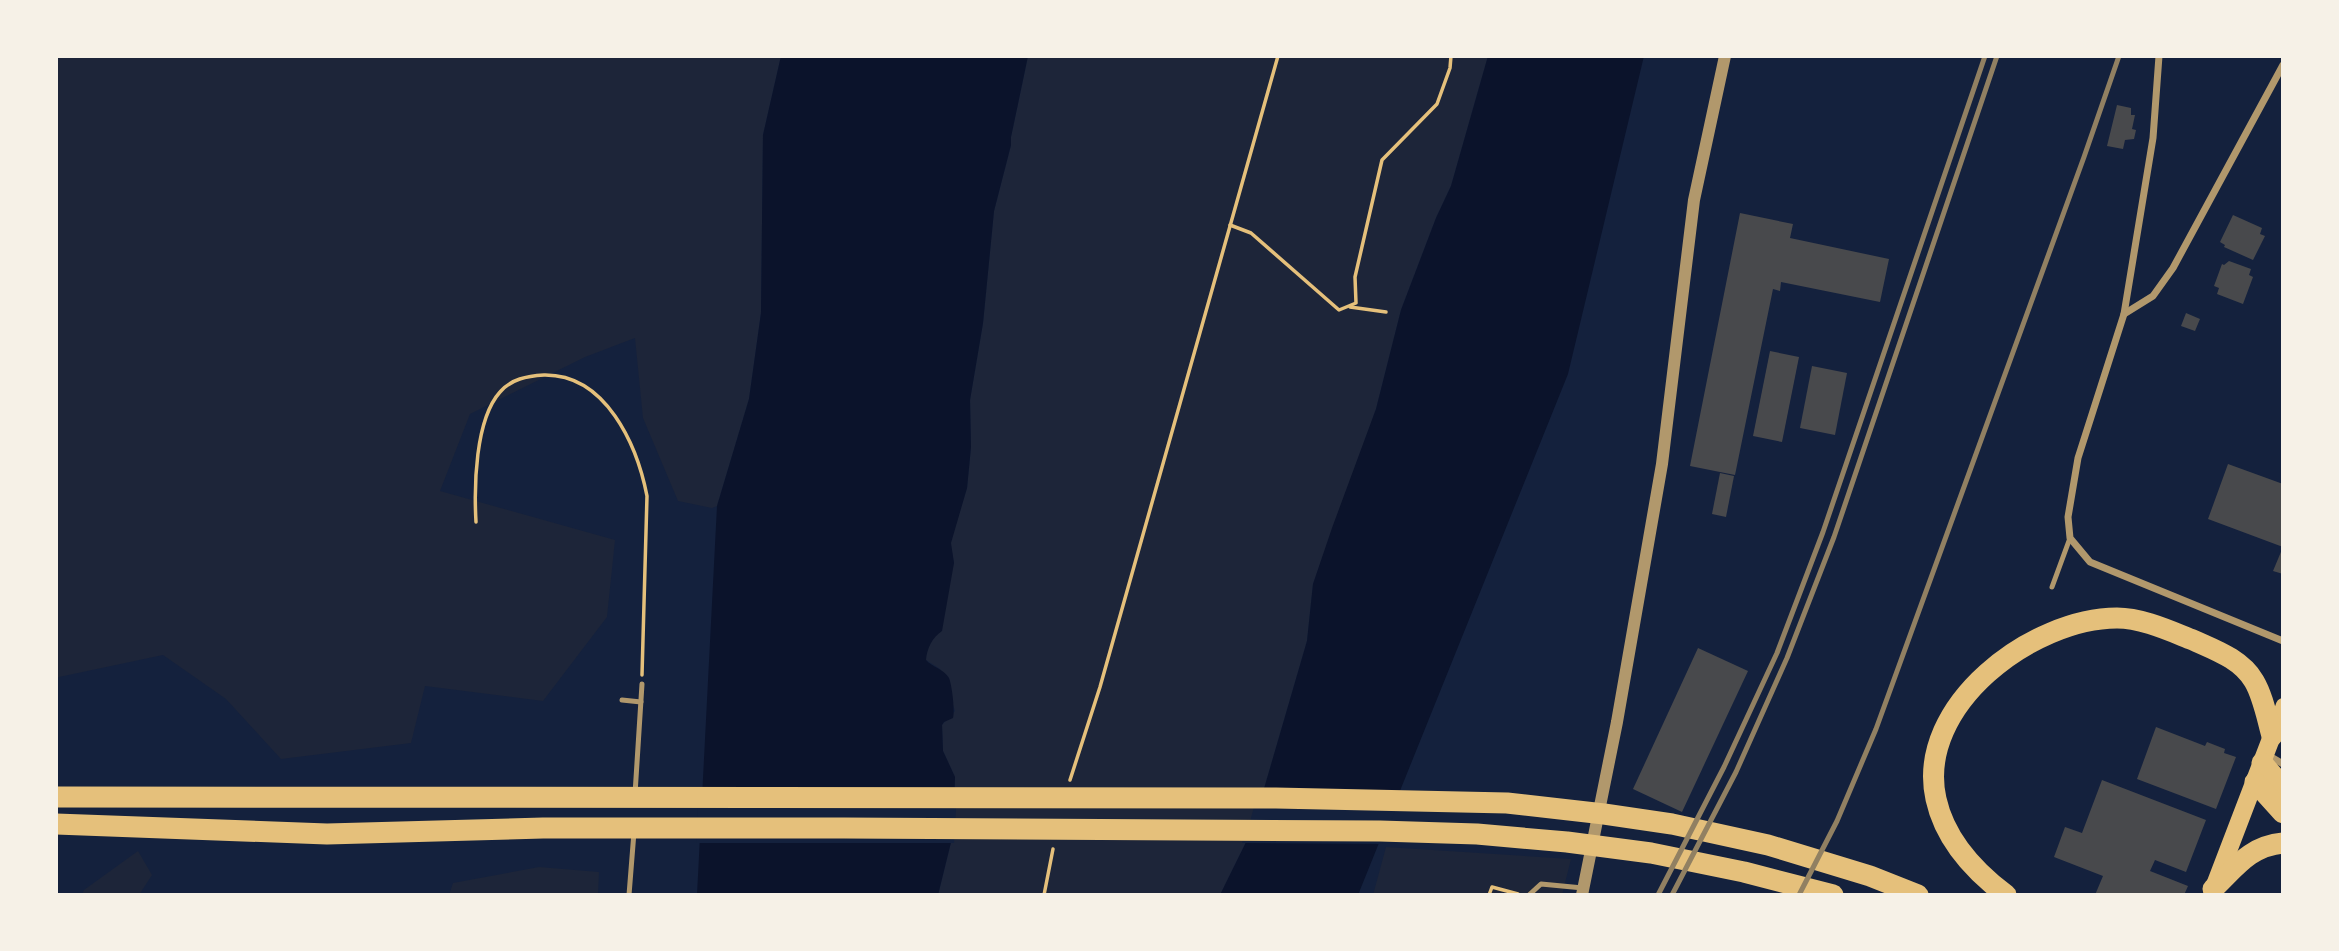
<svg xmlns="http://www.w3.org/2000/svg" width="2339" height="951" viewBox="0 0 2339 951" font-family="'IBM Plex Serif',serif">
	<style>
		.green { fill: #1d2539 }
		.water { fill: #0b132b }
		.pier { fill: #14213d }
		.building { fill: #48494c }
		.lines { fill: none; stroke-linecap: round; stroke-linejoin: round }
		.path { stroke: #e5c07b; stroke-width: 3.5 }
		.service { stroke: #b1986c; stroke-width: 5 }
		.minor { stroke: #b1986c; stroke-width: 7 }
		.tertiary { stroke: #b1986c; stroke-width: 12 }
		.secondary { stroke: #e5c07b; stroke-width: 14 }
		.primary { stroke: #e5c07b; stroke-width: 18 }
		.motorway { stroke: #e5c07b; stroke-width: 21 }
		.rail { stroke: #918062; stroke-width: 5 }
	</style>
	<rect width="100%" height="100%" fill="#14213d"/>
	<g class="green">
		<polygon points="56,56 781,56 763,135 761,313 749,399 717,506 712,508 678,501 643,418 635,338 585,357 470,414 440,491 615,540 607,617 543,701 425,686 411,743 281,759 226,699 163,655 59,677 56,679"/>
		<polygon points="1028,56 1488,56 1451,186 1436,218 1401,310 1376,409 1313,584 1307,641 1252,830 1220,895 938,895 953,834 955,777 943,751 942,725 955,711 940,669 926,660 926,655 954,563 950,543 967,488 971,447 970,400 983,323 994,211 1011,145 1011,137"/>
		<polygon points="1386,847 1571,859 1562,895 1373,895"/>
		<polygon points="138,851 152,875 139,895 82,895 84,890"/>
		<polygon points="539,867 599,872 598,895 449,895 453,883"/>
	</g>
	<g class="water">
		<path d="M781 56H1028L1011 137V145L994 211 983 323 970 400 971 447 967 488 951 543 954 563 942 631C932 638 927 648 926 660 932 667 944 669 949 678 952 685 955 711 953 718L944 722 942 725 943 751 955 777 953 834 938 895H697L717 506 749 399 761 313 763 135Z"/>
		<polygon points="1488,56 1644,56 1568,374 1358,895 1220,895 1252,830 1307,641 1313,584 1332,528 1376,409 1401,310 1436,218 1451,186"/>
	</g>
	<g class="pier">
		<polygon points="699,790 957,791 954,843 696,843"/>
		<polygon points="1258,792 1402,793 1382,844 1242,843 1248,829"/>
	</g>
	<g class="building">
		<polygon points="2117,105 2131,108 2131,115 2135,115 2132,129 2136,130 2134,139 2125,140 2123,149 2107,146"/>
		<polygon points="1740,213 1793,224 1790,238 1889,259 1880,302 1781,282 1780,291 1773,289 1735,475 1690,466"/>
		<polygon points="2233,215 2262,228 2260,234 2265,236 2253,260 2224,247 2225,245 2220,242"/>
		<polygon points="2229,261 2251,269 2249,275 2253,277 2243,304 2217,294 2219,288 2214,286 2222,264 2224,265"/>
		<polygon points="2186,313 2200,319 2195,331 2181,326"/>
		<polygon points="1770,351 1799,357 1782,442 1753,436"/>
		<polygon points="1812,366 1847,373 1835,435 1800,428"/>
		<polygon points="2228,464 2283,484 2283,574 2273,571 2283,547 2208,519"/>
		<polygon points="1720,473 1734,476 1726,517 1712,514"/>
		<polygon points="1698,648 1748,671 1682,812 1633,789"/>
		<polygon points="2156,727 2205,746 2207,742 2225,749 2224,753 2236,757 2216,809 2137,779"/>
		<polygon points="2102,780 2206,820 2186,872 2155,860 2150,871 2188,886 2184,895 2095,895 2103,876 2054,857 2065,827 2082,833"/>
	</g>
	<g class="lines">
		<g class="path">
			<polyline points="1230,225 1251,233 1339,310 1356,303 1355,277 1382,160 1437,104 1450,68 1451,56"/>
			<polyline points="1350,307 1386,312"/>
			<path d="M476 522C474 487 475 420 500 392 511 379 527 376 544 375 606 374 637 445 647 496L642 675"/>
			<polyline points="1070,780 1100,687 1278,56"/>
			<polyline points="1044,895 1053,849"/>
			<polyline points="1489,895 1492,887 1518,894"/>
		</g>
		<g class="service">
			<polyline points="2052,587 2070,538"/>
			<polyline points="622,700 641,702"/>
			<polyline points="635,794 642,684"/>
			<polyline points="629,895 634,832"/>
			<polyline points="1529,895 1541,884 1583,888"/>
		</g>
		<g class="minor">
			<polyline points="2283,65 2173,268 2153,296 2124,314 2078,458 2068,517 2070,538 2090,562 2283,641"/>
			<polyline points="2124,314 2153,138 2159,56"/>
			<polyline points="2266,754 2283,764"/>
		</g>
		<polyline class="tertiary" points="1582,895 1617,722 1662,464 1694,200 1725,56"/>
		<polyline class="secondary" points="2272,735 2283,705"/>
		<polyline class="primary" points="2215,885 2272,736"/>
		<g class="motorway">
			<polyline points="2262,763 2283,787"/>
			<polyline points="2255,782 2283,813"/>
			<polyline points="56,797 1276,798 1507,803 1604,814 1672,824 1768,845 1870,876 1918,895"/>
			<polyline points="56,824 327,834 543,828 844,828 1380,831 1477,834 1567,842 1651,853 1744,872 1833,895"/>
			<path d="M2213 889C2236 867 2250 846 2283 843"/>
			<path d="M2006 895C1974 871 1945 840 1936 799 1915 705 2033 618 2117 618 2142 618 2170 631 2193 640 2215 650 2241 659 2254 681 2263 696 2267 718 2272 736"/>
		</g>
		<g class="rail">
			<polyline points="1658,895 1724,767 1777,653 1823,532 1985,56"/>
			<polyline points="1672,895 1736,772 1787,658 1834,537 1997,56"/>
			<polyline points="1799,895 1837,821 1876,729 2084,157 2119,56"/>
		</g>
	</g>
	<rect width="2339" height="951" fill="none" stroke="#f6f1e7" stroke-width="116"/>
</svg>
